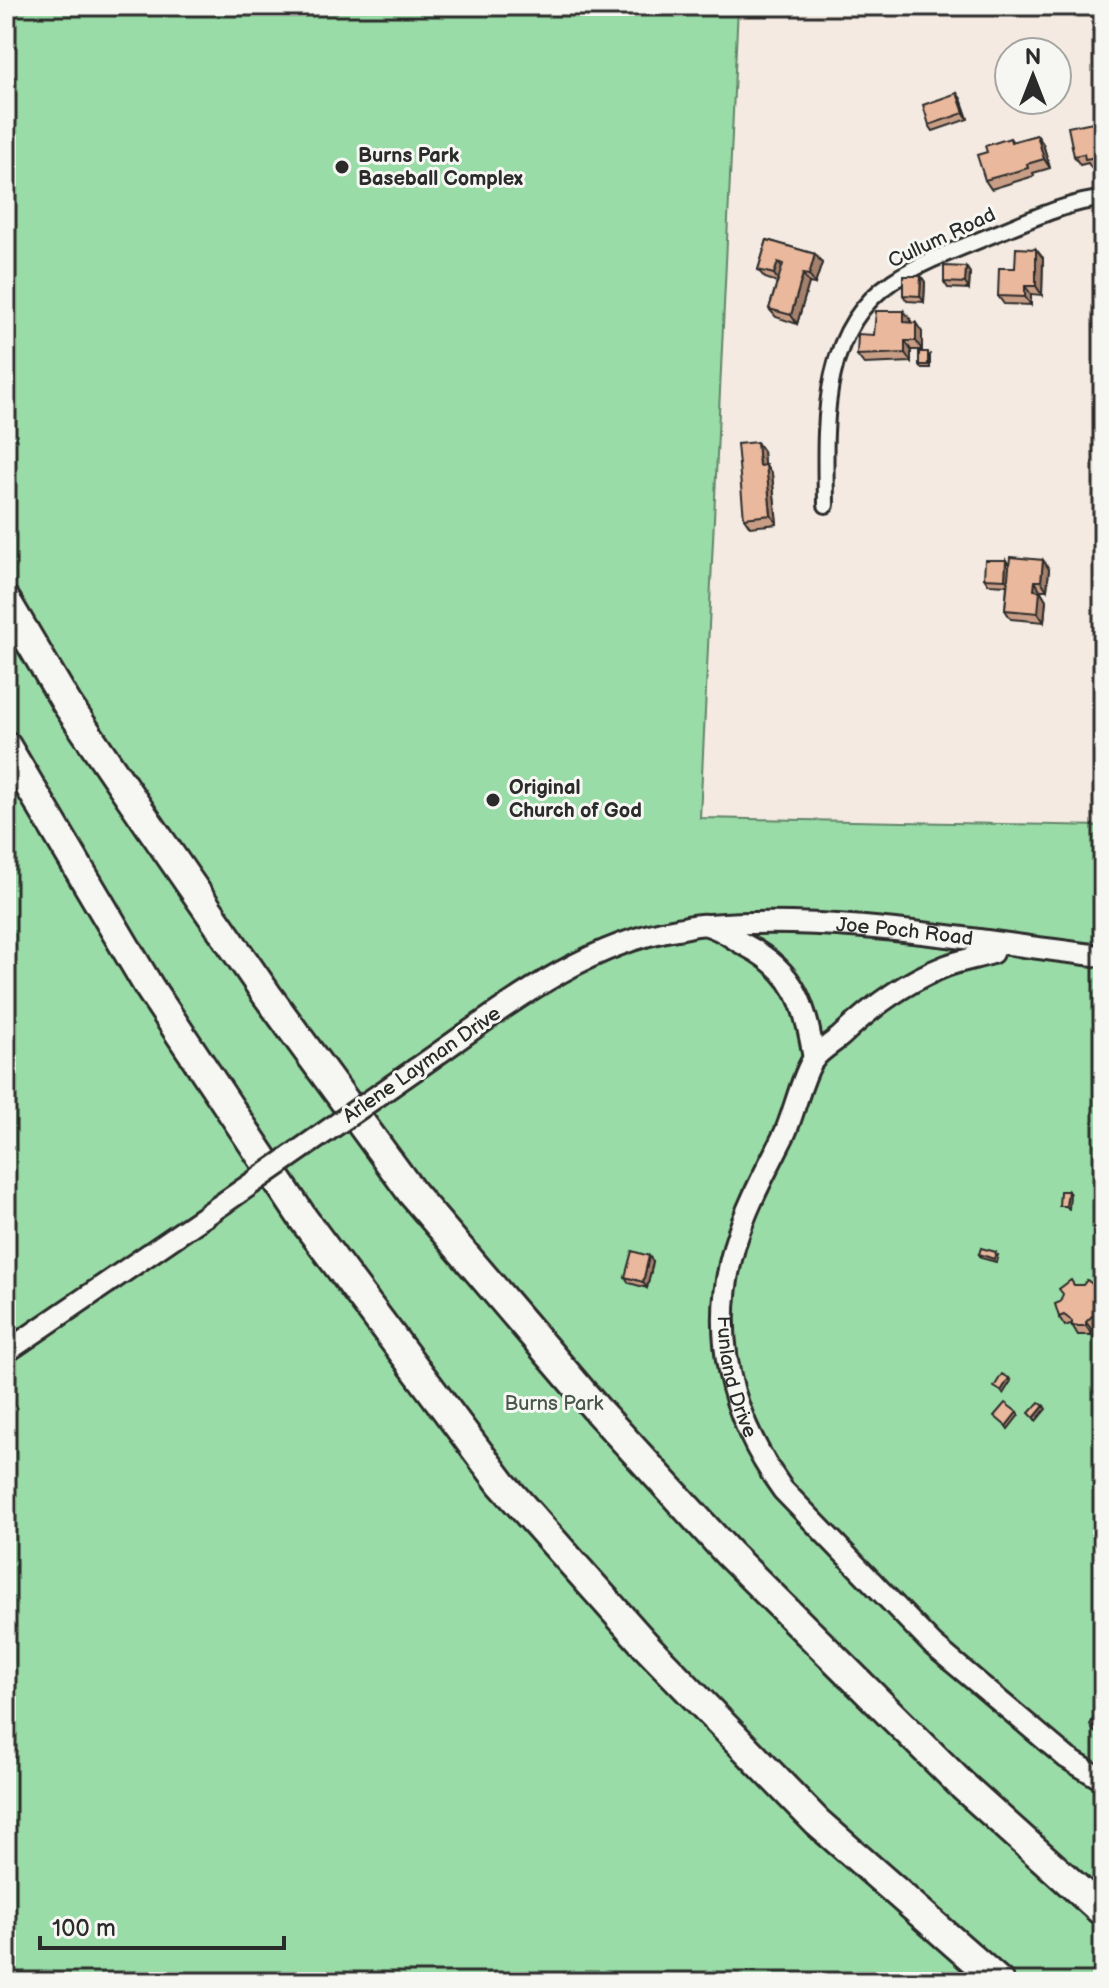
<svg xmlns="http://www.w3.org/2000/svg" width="1109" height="1988" viewBox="0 0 1109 1988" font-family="'Balsamiq Sans',sans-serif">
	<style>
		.green { fill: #9adca7; stroke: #628469; stroke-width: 2 }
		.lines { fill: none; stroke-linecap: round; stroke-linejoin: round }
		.street-casing { stroke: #2b2b2b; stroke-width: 20 }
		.secondary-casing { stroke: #2b2b2b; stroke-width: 26 }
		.highway-casing { stroke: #2b2b2b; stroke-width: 34 }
		.street { stroke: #f6f6f2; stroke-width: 14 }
		.secondary { stroke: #f6f6f2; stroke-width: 20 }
		.highway { stroke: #f6f6f2; stroke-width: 28 }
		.secondary-bridge-casing { stroke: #2b2b2b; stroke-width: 26; stroke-linecap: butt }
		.secondary-bridge { stroke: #f6f6f2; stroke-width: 20 }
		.wall { fill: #c99e86; stroke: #2b2b2b; stroke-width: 2 }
		.shaded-wall { fill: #a4816d; stroke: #2b2b2b; stroke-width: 2 }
		.building { fill: #eab89c; stroke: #2b2b2b; stroke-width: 2 }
		.poi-dot { fill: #2b2b2b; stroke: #f6f6f2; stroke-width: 3 }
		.labels { text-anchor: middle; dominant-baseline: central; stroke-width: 6; stroke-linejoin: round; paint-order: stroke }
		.poi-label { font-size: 20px; font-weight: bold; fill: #2b2b2b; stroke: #f6f6f2; text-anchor: start }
		.street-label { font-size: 20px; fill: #2b2b2b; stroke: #f6f6f2 }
		.park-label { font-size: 20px; fill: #47574a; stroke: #f6f6f2 }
	</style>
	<rect width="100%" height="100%" fill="#f4eae1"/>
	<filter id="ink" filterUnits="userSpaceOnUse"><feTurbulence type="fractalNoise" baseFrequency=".0125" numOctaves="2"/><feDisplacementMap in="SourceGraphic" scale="16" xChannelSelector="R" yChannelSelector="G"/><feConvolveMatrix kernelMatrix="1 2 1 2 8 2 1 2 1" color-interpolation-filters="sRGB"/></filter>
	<g filter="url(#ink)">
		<polygon class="green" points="6,6 738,6 700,818 1103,826 1103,1982 6,1982"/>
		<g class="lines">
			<g class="street-casing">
				<path id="street" d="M826 505C825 426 819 330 893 281 922 262 955 250 987 237 1021 224 1067 201 1103 199"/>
			</g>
			<g class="secondary-casing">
				<g id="secondary">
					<path id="s1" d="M709 925C840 915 973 941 1103 956"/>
					<path id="s2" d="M996 943 992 953C977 958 961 960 946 966 905 982 872 1006 841 1036 833 1043 819 1051 813 1060 802 1076 794 1113 785 1133 767 1169 747 1205 735 1244 709 1333 730 1416 783 1490L933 1645 1067 1758 1103 1780"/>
					<path d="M416 1069C496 1014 579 945 677 929 686 928 699 923 707 925 720 928 734 939 745 945 796 971 806 1006 814 1059"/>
					<polyline points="6,1352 205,1216"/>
				</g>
			</g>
			<g class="highway-casing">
				<g id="highway">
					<polyline points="6,601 67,704 148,823 267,995 412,1193 598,1411 729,1554 963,1786 1103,1912"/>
					<polyline points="6,746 149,987 304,1220 502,1484 648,1648 817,1822 999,1982"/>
				</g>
			</g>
			<use href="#street" class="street"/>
			<use href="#secondary" class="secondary"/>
			<use href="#highway" class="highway"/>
			<g class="secondary-bridge-casing">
				<polyline id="secondary-bridge" points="205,1216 416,1069"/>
			</g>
			<use href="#secondary-bridge" class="secondary-bridge"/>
		</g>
		<g class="wall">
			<polygon points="957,93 961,99 968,119 933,131 929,125"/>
			<polygon points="1103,120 1103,166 1091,168 1088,163 1080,165 1074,156"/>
			<polygon points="1037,135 1043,144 1050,168 1033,173 1034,176 991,189 985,180 987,152 1010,138 1013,142"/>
			<polygon points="767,240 815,254 822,263 815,284 809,283 797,324 776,317 769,309 777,282 765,278 758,270"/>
			<polygon points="1043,258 1042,295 1031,294 1031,305 1004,304 998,296 1015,268"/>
			<polygon points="966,267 970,273 969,289 948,288 944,282"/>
			<polygon points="921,276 925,282 924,302 907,301 903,295"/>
			<polygon points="911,320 911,323 922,332 922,350 911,350 911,362 864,364 857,355 874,335"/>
			<polygon points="930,355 930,368 921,368 919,365"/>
			<polygon points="763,451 764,465 772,474 777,524 750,527 744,518"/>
			<polygon points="1043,560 1049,569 1047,590 1041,590 1041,592 1046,600 1044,622 1011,619 1005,610 1007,585 988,584 984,578 1009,565"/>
			<polygon points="979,1254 998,1255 996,1262 981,1258"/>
			<polygon points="649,1256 653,1262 647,1288 629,1283 625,1277"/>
			<polygon points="1074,1285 1103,1294 1103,1326 1099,1325 1092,1330 1092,1335 1078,1335 1072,1325 1070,1324 1065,1326 1059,1317"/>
			<polygon points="1103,1701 1103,1736 1094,1731 1090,1725"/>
		</g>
		<g class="shaded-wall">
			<polygon points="957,93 961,99 968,119 964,113"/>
			<polygon points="1037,135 1043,144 1050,168 1044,159"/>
			<polygon points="1036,249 1043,258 1042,295 1036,286"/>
			<polygon points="815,254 822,263 815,284 809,275"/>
			<polygon points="778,262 784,271 780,283 774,274"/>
			<polygon points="966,267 970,273 969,289 965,283"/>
			<polygon points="803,274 809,283 797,324 791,315"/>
			<polygon points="921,276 925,282 924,302 920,296"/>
			<polygon points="1025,286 1031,294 1031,305 1025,297"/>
			<polygon points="904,311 911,320 911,331 904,322"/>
			<polygon points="916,323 922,332 922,350 916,341"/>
			<polygon points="905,341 911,350 911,362 905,353"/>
			<polygon points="757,442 763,451 765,474 759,466"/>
			<polygon points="766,465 772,474 777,524 771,515"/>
			<polygon points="1006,560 1010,566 1010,585 1005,579"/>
			<polygon points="1043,560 1049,569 1047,590 1041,581"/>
			<polygon points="1035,581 1046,600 1044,622 1038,613 1034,590"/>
			<polygon points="1068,1191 1070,1194 1069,1209 1066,1206"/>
			<polygon points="649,1256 653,1262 647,1288 643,1282"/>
			<polygon points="1100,1290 1103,1294 1103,1303 1098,1302 1096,1295"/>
			<polygon points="1086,1322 1092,1330 1092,1335 1086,1326"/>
			<polygon points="1009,1378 1011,1381 1003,1394 1001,1391"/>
			<polygon points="1044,1406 1046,1409 1036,1421 1034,1418"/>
			<polygon points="1017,1412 1019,1415 1008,1429 1006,1426"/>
		</g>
		<g class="building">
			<polygon points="957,93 964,113 929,125 923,105"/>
			<polygon points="1103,120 1103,156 1085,159 1084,154 1074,156 1068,127"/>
			<polygon points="1037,135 1044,159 1027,164 1028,168 985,180 977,155 987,152 985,146 1010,138 1011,142"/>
			<polygon points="767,240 815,254 809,275 803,274 791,315 769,309 783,264 778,262 774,274 758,270"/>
			<polygon points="1016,248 1036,249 1036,286 1025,286 1025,297 998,296 999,268 1015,268"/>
			<polygon points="944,266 966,267 965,283 944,282"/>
			<polygon points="903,276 921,276 920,296 903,295"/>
			<polygon points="876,311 904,311 904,322 916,323 916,341 905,341 905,353 857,355 858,334 874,335"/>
			<rect x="919" y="352" width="9" height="13"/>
			<polygon points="757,442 759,466 766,465 771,515 744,518 737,444"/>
			<polygon points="1010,557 1043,560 1041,581 1035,581 1034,590 1040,591 1038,613 1005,610"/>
			<polygon points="985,560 1006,560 1005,579 984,578"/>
			<polygon points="1060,1191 1068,1191 1066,1206 1059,1206"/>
			<polygon points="981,1248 996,1252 994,1259 979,1254"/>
			<polygon points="632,1251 649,1256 643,1282 625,1277"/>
			<polygon points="1071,1280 1074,1285 1083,1285 1087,1280 1100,1290 1096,1295 1098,1302 1103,1303 1102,1318 1092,1316 1086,1322 1086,1326 1072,1326 1072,1321 1064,1315 1059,1317 1055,1304 1060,1302 1063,1294 1059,1289"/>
			<polygon points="1002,1374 1009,1378 1001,1391 994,1387"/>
			<polygon points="1039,1402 1044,1406 1034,1418 1029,1413"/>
			<polygon points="1005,1403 1017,1412 1006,1426 994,1416"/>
			<polygon points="1103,1701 1103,1732 1090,1725"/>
		</g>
	</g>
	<g class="poi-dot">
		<circle cx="342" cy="167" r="8"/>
		<circle cx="493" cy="800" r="8"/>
	</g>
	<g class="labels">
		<g class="poi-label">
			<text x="358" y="156">Burns Park<tspan x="358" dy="23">Baseball Complex</tspan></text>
			<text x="509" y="788">Original<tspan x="509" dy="23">Church of God</tspan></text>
		</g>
		<g class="street-label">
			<text transform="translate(942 238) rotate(-25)">Cullum Road</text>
			<text stroke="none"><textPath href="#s1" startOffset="196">Joe Poch Road</textPath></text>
			<text transform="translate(422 1065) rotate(-35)">Arlene Layman Drive</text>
			<text stroke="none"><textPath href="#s2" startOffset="558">Funland Drive</textPath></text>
		</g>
		<g class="park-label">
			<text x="554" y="1404">Burns Park</text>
		</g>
	</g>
	<rect width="1109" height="1988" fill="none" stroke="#f6f6f2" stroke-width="32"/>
	<rect x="16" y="16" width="1077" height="1956" fill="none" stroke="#2b2b2b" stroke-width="3" filter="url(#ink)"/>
	<g transform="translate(1033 76)"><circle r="38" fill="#f6f6f2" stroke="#a5a5a2" stroke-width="2"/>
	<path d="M0-6L14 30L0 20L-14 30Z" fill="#2b2b2b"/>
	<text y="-12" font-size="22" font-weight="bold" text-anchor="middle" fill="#2b2b2b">N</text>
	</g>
	<path d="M40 1936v12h244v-12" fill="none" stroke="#2b2b2b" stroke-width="4"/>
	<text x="52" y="1936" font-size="24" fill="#2b2b2b" stroke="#f6f6f2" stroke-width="6" paint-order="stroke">100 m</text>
</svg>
